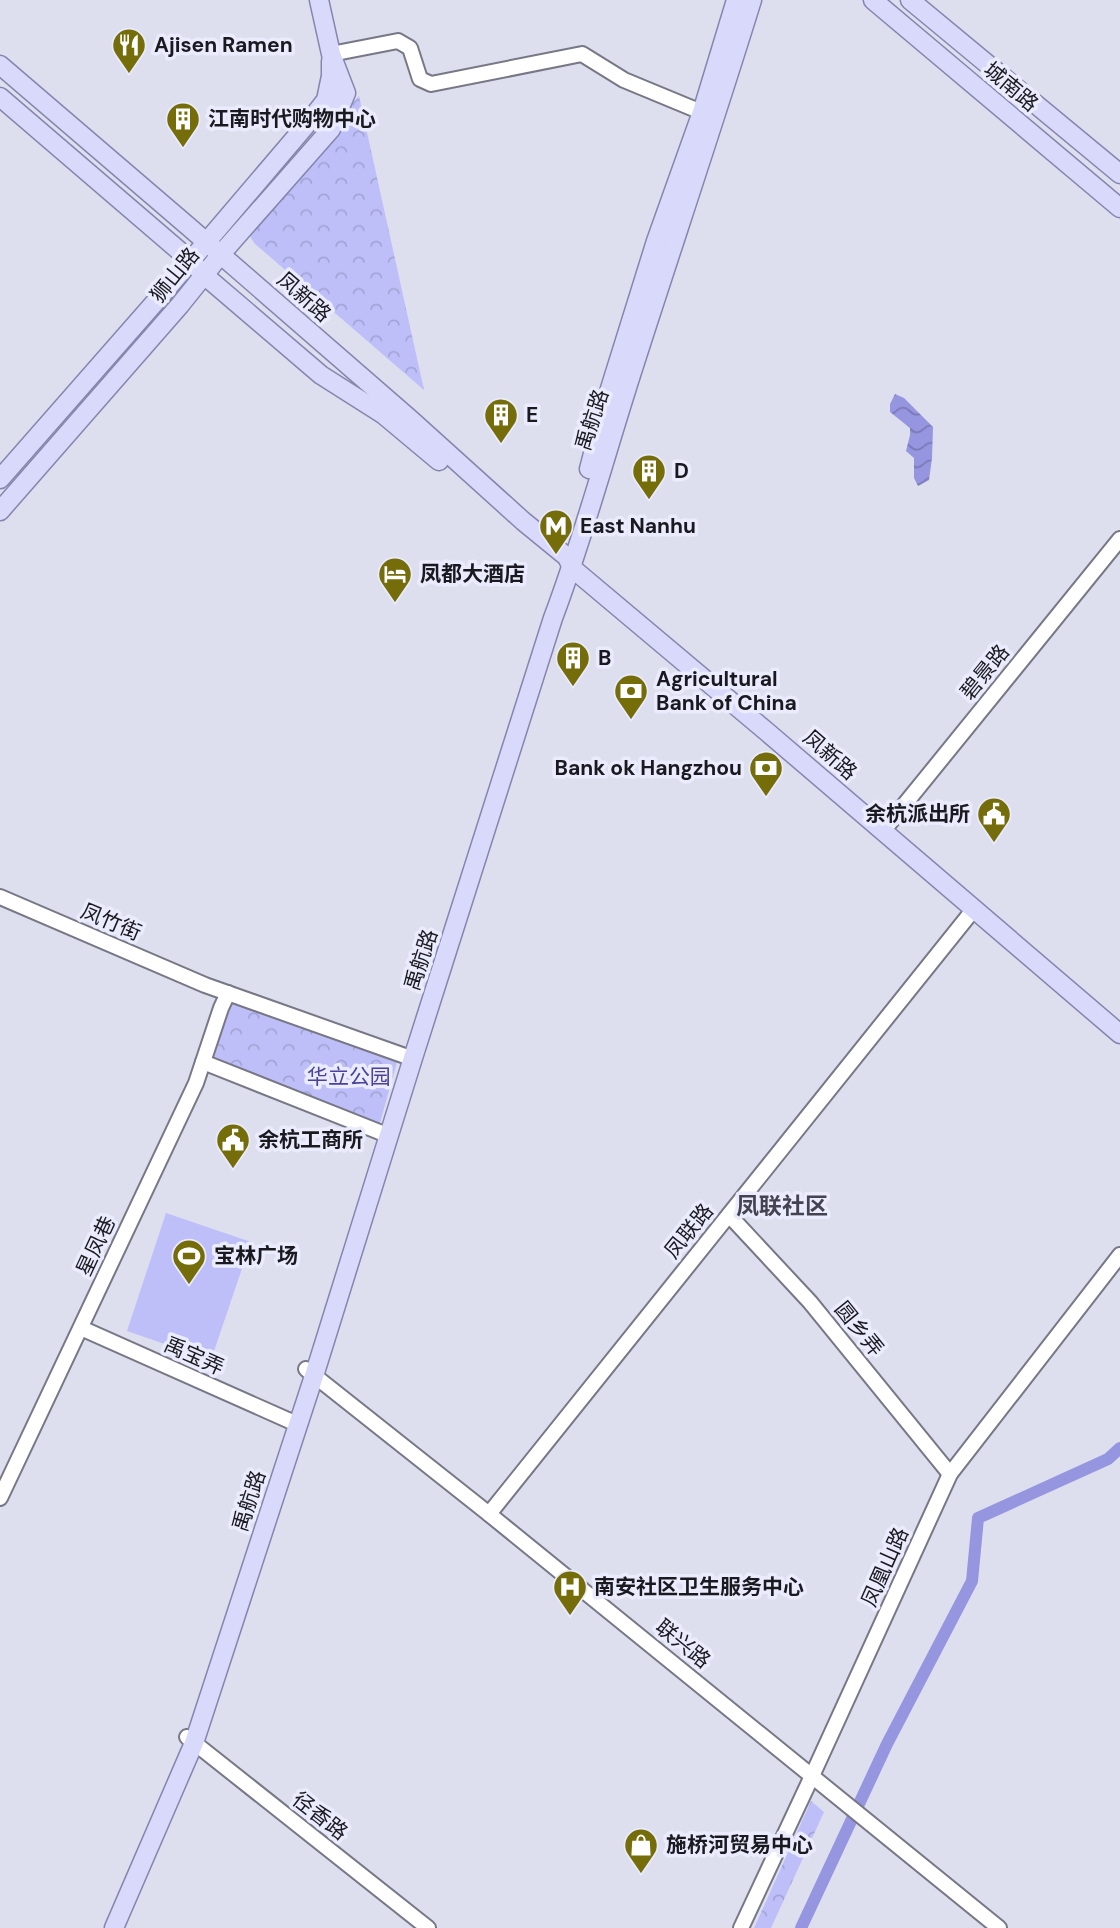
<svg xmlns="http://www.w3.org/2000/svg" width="1120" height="1928" viewBox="0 0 1120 1928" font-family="'DM Sans','Noto Sans SC',sans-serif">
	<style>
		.grass { fill: #bebff9 }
		.park { fill: url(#park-crowns) }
		.water { fill: url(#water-waves) }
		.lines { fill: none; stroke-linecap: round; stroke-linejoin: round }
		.canal { stroke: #9695e0; stroke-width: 12 }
		.minor-casing { stroke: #777786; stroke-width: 18 }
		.major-casing { stroke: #8585ad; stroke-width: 21 }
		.minor { stroke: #fff; stroke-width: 14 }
		.major { stroke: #d9d9fc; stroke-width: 18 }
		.labels { text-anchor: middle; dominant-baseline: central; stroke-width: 7; stroke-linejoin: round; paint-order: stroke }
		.poi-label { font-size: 21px; font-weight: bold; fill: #19191f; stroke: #eaebfc; text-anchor: start }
		.street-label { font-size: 21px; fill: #19191f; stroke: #eaebfc }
		.park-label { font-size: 21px; fill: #4b419a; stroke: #eaebfc }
		.neighbourhood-label { font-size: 23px; font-weight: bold; fill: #434351; stroke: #eaebfc }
	</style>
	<defs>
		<pattern id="park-crowns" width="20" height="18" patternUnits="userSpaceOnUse" patternTransform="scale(1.75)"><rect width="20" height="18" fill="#bebff9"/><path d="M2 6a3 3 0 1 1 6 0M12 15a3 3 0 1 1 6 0" fill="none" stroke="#a3a4d5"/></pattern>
		<pattern id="water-waves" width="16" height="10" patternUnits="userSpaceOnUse" patternTransform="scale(1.75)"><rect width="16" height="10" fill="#9695e0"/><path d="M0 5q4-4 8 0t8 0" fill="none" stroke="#7a79b5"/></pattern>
	</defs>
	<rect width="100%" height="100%" fill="#dddeee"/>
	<polygon class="grass" points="166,1213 251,1242 211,1360 127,1331"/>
	<g class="park">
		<polygon points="359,96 424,390 254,243 246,229 255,215"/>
		<polygon points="226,998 398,1059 379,1126 212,1058"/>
		<polygon points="811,1801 824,1812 771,1928 754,1928"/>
	</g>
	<polygon class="water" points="895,394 904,398 933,427 932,458 929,480 918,486 914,478 914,458 906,451 910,435 910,428 890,412 890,404"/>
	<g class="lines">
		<polyline class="canal" points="801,1928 887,1744 972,1581 978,1518 1108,1459 1120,1448"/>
		<g class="minor-casing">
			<g id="minor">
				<polyline points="331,54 398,41 410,48 420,79 431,84 582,54 624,80 711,116"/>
				<polyline points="883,831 1120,539"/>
				<polyline points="0,897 205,985 405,1056"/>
				<polyline points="203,1062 382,1133"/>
				<polyline points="729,1215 810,1302 950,1474"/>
				<polyline points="81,1328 290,1421"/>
				<polyline points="306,1369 489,1514 999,1928"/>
				<polyline points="0,1498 196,1083 221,1008 228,993"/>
				<polyline points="489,1514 974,909"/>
				<polyline points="187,1737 428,1928"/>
				<polyline points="741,1928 812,1776 950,1474 1120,1255"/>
			</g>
		</g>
		<g class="major-casing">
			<g id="major">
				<polyline points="873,0 1120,208"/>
				<polyline points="910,0 1120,174"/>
				<polyline points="0,65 189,227 410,419 523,521 567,557 572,568 766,731 1120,1034"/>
				<polyline points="0,97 190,260 204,275 321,375 384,415 439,461"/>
				<polyline points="589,469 608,395 656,241 702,112 736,0"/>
				<polyline points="0,479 164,292 307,124 326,100 331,76 331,61"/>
				<polyline points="0,511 180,305 221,254 331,129 346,93 331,54 319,0"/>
				<path d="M114 1928 194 1743 314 1376 413 1058 553 618C583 539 605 456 631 375 671 250 713 126 752 0"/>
			</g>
		</g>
		<use href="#minor" class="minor"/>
		<use href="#major" class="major"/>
	</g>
	<defs>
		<g id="restaurant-pin" transform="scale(1.75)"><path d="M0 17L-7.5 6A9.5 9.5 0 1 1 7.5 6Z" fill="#756d09" stroke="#eaebfc"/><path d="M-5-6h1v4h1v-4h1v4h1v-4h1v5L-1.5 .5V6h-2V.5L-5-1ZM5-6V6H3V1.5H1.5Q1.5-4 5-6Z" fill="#fff"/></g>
		<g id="building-pin" transform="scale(1.75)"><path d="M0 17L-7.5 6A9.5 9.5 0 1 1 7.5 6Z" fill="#756d09" stroke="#eaebfc"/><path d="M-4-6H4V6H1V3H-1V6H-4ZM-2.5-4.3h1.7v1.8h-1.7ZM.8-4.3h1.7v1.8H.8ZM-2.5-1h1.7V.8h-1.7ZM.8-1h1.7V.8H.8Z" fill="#fff"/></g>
		<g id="metro-pin" transform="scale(1.75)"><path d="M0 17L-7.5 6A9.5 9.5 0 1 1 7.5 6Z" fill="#756d09" stroke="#eaebfc"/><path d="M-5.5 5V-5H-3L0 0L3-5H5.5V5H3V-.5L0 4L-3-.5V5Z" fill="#fff"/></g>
		<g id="hotel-pin" transform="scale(1.75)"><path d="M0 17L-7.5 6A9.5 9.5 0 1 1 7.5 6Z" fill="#756d09" stroke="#eaebfc"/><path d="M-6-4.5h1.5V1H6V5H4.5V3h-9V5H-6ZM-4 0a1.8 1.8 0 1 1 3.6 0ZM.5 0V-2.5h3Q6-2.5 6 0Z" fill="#fff"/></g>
		<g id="bank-pin" transform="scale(1.75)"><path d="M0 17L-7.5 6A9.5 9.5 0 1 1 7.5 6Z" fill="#756d09" stroke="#eaebfc"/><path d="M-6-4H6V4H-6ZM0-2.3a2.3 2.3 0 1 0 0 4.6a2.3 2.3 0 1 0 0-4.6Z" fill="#fff"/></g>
		<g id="civic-pin" transform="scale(1.75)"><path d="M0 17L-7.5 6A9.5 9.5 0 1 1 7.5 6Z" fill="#756d09" stroke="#eaebfc"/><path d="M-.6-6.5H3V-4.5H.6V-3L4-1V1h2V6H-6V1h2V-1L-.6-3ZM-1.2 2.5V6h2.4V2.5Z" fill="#fff"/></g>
		<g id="stadium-pin" transform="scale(1.75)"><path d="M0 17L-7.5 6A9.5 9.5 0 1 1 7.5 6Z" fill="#756d09" stroke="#eaebfc"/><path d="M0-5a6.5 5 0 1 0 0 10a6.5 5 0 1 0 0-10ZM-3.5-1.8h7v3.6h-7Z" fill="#fff"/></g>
		<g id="hospital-pin" transform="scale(1.75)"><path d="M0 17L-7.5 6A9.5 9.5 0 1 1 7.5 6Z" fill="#756d09" stroke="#eaebfc"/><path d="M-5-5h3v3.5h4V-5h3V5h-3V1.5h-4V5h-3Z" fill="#fff"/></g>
		<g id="shop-pin" transform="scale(1.75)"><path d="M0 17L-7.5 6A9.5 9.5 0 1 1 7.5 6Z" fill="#756d09" stroke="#eaebfc"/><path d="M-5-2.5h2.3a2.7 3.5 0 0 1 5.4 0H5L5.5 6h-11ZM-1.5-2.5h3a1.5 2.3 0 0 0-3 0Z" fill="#fff"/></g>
	</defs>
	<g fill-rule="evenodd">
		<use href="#restaurant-pin" x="129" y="45"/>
		<use href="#building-pin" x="183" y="119"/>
		<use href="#building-pin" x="501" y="415"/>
		<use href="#building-pin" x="649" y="471"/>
		<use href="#metro-pin" x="556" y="526"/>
		<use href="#hotel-pin" x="395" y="574"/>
		<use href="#building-pin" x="573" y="658"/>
		<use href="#bank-pin" x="631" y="691"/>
		<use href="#bank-pin" x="766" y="768"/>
		<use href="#civic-pin" x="994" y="814"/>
		<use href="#civic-pin" x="233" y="1140"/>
		<use href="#stadium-pin" x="189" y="1256"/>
		<use href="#hospital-pin" x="570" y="1587"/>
		<use href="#shop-pin" x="641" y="1845"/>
	</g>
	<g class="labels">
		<g class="poi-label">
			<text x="154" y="45">Ajisen Ramen</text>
			<text x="208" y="119">江南时代购物中心</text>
			<text x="526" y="415">E</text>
			<text x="674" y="471">D</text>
			<text x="580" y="526">East Nanhu</text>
			<text x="420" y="574">凤都大酒店</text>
			<text x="598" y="658">B</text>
			<text x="656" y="679">Agricultural<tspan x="656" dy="24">Bank of China</tspan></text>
			<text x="742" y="768" text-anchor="end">Bank ok Hangzhou</text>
			<text x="970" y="814" text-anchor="end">余杭派出所</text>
			<text x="258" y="1140">余杭工商所</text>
			<text x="214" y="1256">宝林广场</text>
			<text x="594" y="1587">南安社区卫生服务中心</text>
			<text x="666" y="1845">施桥河贸易中心</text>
		</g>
		<g class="street-label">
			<text transform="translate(1011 87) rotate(40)">城南路</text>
			<text transform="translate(175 275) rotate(-51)">狮山路</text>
			<text transform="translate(304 297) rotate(41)">凤新路</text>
			<text transform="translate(592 420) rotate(-72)">禹航路</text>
			<text transform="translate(985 672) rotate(-51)">碧景路</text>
			<text transform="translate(830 755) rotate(41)">凤新路</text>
			<text transform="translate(111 922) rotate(23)">凤竹街</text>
			<text transform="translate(421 960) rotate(-72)">禹航路</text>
			<text transform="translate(689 1231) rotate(-51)">凤联路</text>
			<text transform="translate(96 1246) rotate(-65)">星凤巷</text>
			<text transform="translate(859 1329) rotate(51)">圆乡弄</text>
			<text transform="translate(194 1356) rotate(24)">禹宝弄</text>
			<text transform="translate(249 1501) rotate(-72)">禹航路</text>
			<text transform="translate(885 1567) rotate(-66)">凤凰山路</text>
			<text transform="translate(683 1644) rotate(39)">联兴路</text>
			<text transform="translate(320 1816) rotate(38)">径香路</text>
		</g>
		<g class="park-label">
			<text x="349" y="1077">华立公园</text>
		</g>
		<g class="neighbourhood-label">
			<text x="782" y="1206">凤联社区</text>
		</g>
	</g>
</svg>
